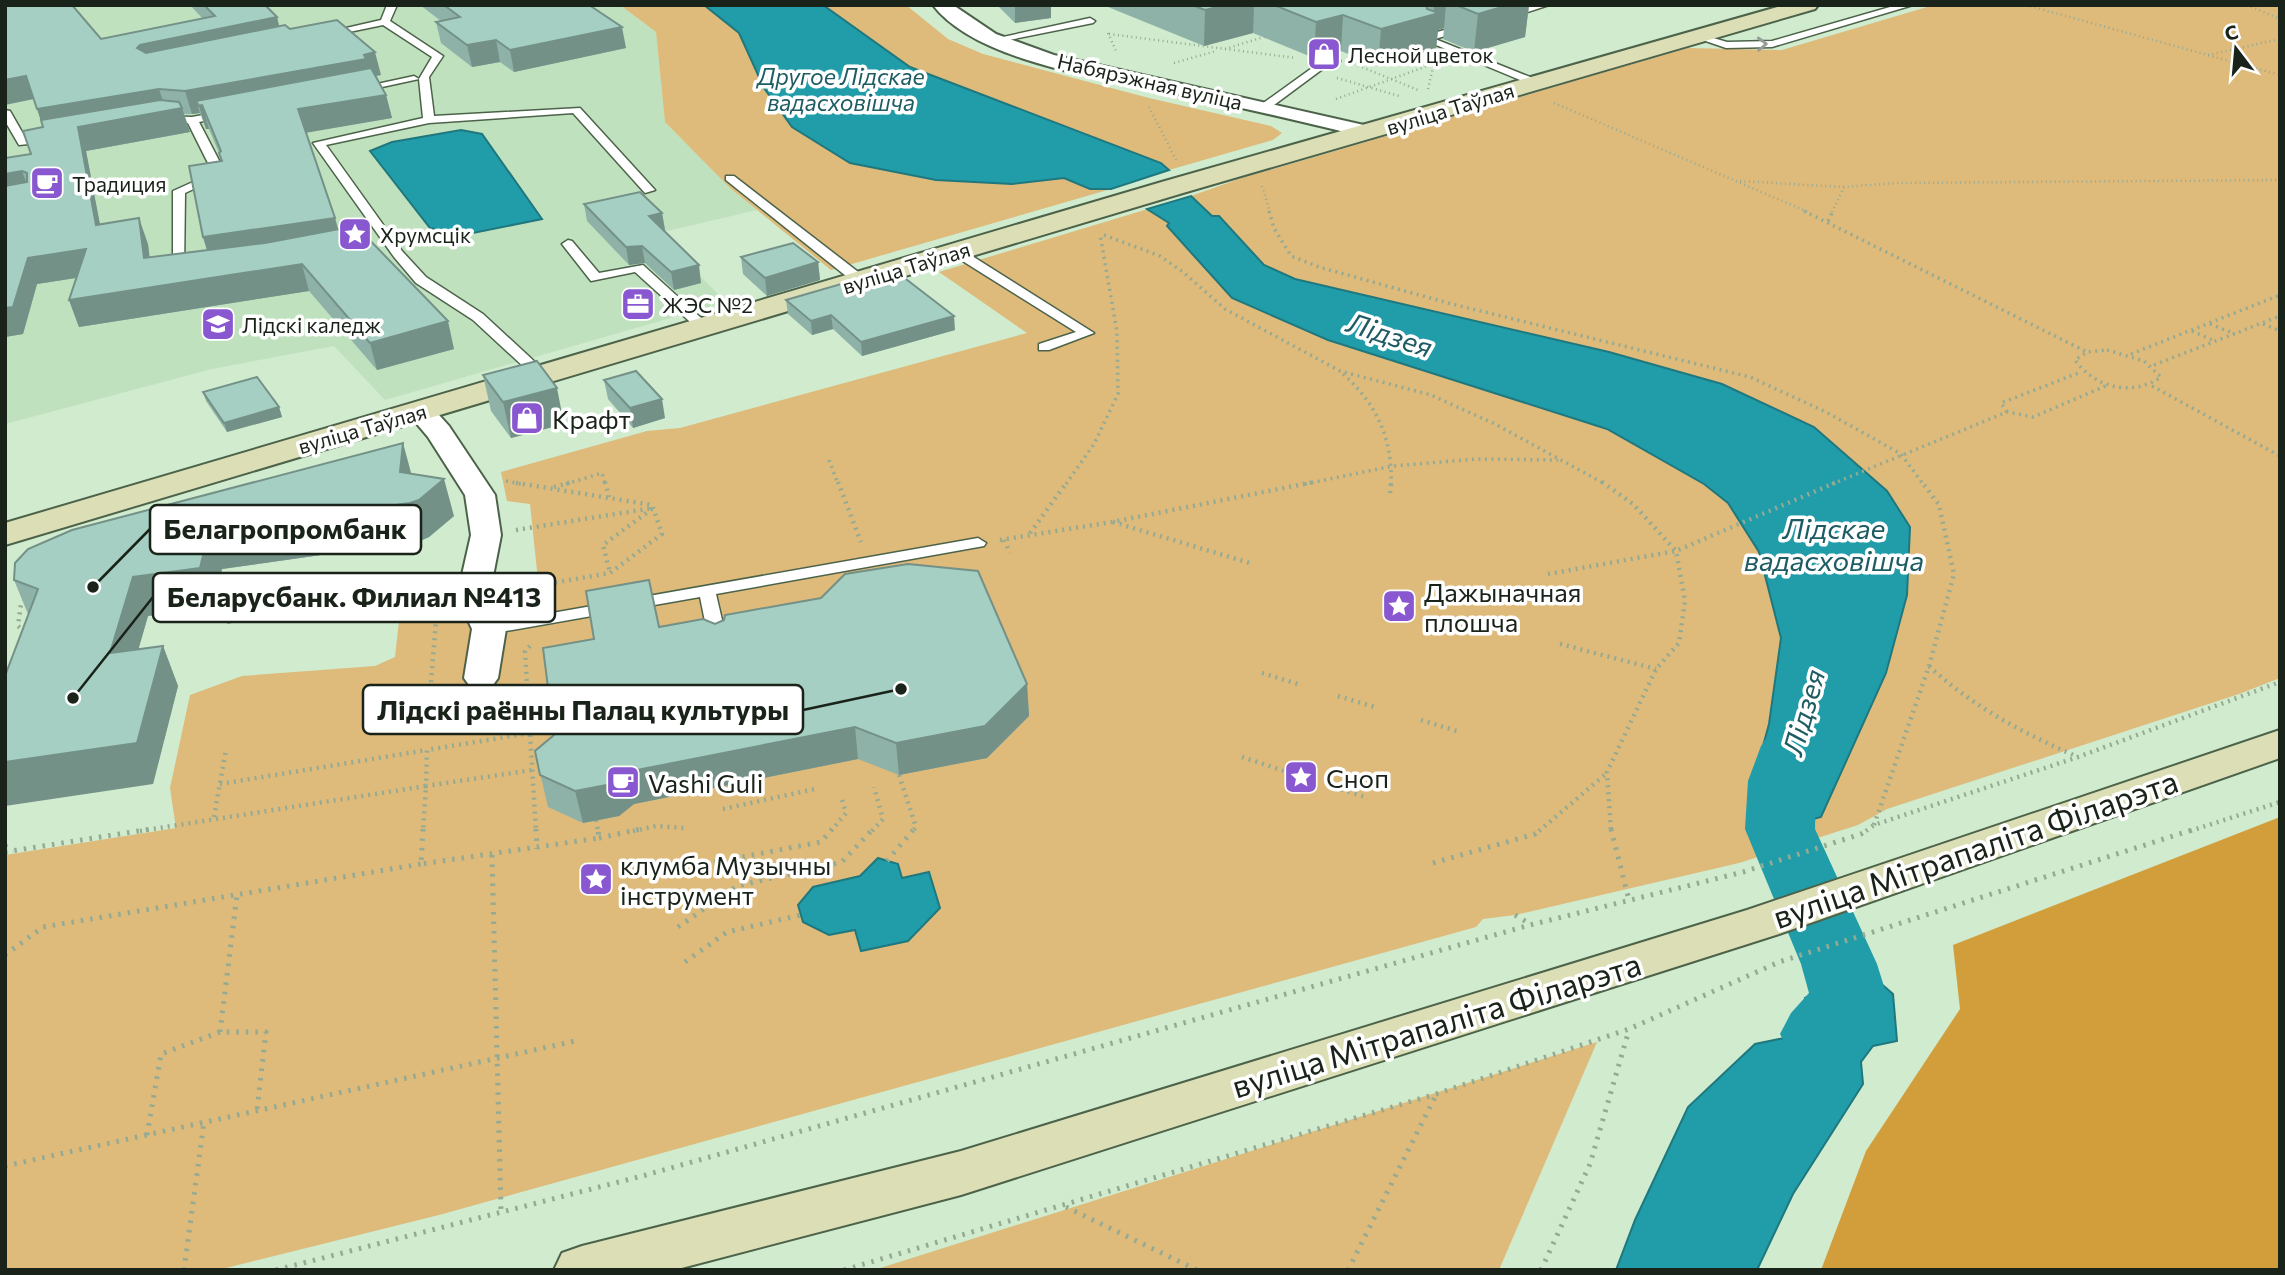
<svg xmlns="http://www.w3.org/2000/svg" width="2285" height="1275" viewBox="0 0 2285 1275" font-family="Commissioner,sans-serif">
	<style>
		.built { fill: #c0e1be }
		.green { fill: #deba7b }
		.forest { fill: #d19e3b }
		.water { fill: #219daa; stroke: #1f787e; stroke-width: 2 }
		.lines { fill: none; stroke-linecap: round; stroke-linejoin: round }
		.river { fill: #219daa; fill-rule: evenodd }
		.lane-casing { stroke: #4c634a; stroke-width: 3 }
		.street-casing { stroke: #4c634a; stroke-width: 4 }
		.secondary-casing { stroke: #4c634a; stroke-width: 4 }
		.path-far3 { stroke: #95aa93; stroke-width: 2.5; stroke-dasharray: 1 3.5; stroke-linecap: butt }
		.path-far2 { stroke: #95aa93; stroke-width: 3.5; stroke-dasharray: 2 4.5; stroke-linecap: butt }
		.path-far1 { stroke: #95aa93; stroke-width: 4.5; stroke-dasharray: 2 5; stroke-linecap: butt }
		.path { stroke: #95aa93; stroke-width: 5; stroke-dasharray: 2.5 7; stroke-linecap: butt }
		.lane { fill: #fff; fill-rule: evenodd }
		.street { fill: #fff; fill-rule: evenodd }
		.secondary { fill: #dcdeb6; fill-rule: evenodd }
		.wall { fill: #8eb2a7; fill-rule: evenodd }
		.shaded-wall { fill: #749188 }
		.building { fill: #a5cfc2; stroke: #749188; stroke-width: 2 }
		.oneway { stroke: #989c98 }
		.labels { text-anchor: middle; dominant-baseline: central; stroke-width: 7; stroke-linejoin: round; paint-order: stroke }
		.far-poi-label { font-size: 21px; fill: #1a2319; stroke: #fff; text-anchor: start }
		.far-street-label { font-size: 21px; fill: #1a2319; stroke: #fff }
		.far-water-label { font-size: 23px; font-style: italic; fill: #1e5c64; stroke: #fff }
		.poi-label { font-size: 26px; fill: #1a2319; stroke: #fff; text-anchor: start }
		.water-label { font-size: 28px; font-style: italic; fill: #1e5c64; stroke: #fff }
		.near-street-label { font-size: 32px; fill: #1a2319; stroke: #fff }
		.leader { fill: none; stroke: #1a2319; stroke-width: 2.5 }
		.callout-dot { fill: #1a2319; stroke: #fff; stroke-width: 2.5 }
		.callout { fill: #fff; stroke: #1a2319; stroke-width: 2.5 }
		.callout-label { font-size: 28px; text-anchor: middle; font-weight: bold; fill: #1a2319 }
	</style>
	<rect width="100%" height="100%" fill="#d0ebce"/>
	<polygon class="built" points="5,5 620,5 656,32 665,122 730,188 757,210 633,239 673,249 726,302 385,400 334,346 212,369 5,424"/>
	<g class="green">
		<polygon points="620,5 704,5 739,33 764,88 1012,184 1064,178 1090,189 1111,189 831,270 730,188 665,122 656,32"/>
		<polygon points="823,5 906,5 948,39 983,54 1149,98 1271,126 1282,133 1273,140 1169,170 1161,163 910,67"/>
		<polygon points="1925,5 2280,5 2280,678 2239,694 1887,809 1858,825 1739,863 1515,915 1483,919 1476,927 439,1215 218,1270 5,1270 5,855 176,828 170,788 190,695 242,676 375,666 395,657 401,603 538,580 530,504 507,501 501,472 647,431 680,428 1027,333 939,272 1191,196 1239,179 1688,48 1782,50 1927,7"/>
		<polygon points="1597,1042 1499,1270 874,1270"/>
	</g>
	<polygon class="forest" points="2280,817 2280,1270 1821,1270 1866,1151 1960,1009 1953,945"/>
	<g class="water">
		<polygon points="704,5 823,5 910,67 1161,163 1169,170 1111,189 1090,189 1064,178 1012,184 936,180 850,163 792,127 764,88 739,33"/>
		<polygon points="461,130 482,134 542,219 463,235 430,228 370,151 392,142"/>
		<polygon points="1191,196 1212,216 1219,216 1264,265 1295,279 1609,352 1722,384 1814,427 1887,491 1910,527 1907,595 1886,673 1821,817 1751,836 1753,783 1769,724 1781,638 1759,552 1728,503 1704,484 1607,429 1328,340 1232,298 1167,226 1169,223 1147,209"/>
		<polygon points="878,858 898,864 902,878 929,872 940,908 908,941 861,951 855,930 829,935 803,922 798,905 813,887 860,876"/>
		<polygon points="1859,957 1863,968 1893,994 1897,1041 1873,1046 1861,1062 1863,1084 1793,1194 1757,1270 1616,1270 1635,1220 1688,1107 1755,1044 1794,1036 1810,1015 1805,998 1821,989 1818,981 1810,974"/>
	</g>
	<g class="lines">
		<path class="river" d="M1794 725 1817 731 1827 746 1816 781 1815 829 1877 964 1888 999C1874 1023 1851 1066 1818 1063 1809 1063 1799 1058 1791 1055L1780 1034 1791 1013 1809 993 1801 964 1745 829 1748 781 1761 746 1771 731Z"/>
		<g class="lane-casing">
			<g id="lane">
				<polygon points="387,5 397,5 390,21 443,56 429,77 434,116 580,108 655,190 645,193 573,113 429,123 326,145 402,251 426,277 483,314 535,362 550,371 550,377 540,377 525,368 473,320 416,283 394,257 313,143 423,118 419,79 359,92 354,89 414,76 419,79 432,57 383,25 325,37 320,34 381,20"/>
				<polygon points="1533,5 1549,5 1506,19 1501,16"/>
				<polygon points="1897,5 1913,5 1772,47 1726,48 1691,36 1696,33 1727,42 1772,41"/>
				<polygon points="1090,18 1095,21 1093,23 994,43 989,40"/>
				<polygon points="1465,24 1470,27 1468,29 1435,39 1540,81 1540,85 1532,85 1424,40 1427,35"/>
				<polygon points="1319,63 1328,65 1270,108 1262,108 1262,104"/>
				<polygon points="5,110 10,111 26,139 48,136 54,139 48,142 19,145 5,121"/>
				<polygon points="224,111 229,114 228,116 199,122 226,174 185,193 184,271 187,274 181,278 173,277 173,191 213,173 188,123 162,122 157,119 162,116 192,117"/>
				<polygon points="726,176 734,176 866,278 866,284 856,284 726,180"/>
				<polygon points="568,240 572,241 599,273 643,265 711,327 704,331 699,330 635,272 591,281 562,244"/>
				<polygon points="957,248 961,249 1094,333 1049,350 1039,350 1039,344 1076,332 953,255 951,252"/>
				<polygon points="978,538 986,543 984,546 716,594 728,646 719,651 710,646 700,597 489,634 480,629 489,624"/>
				<polygon points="473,579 481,584 479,588 228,622 219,617 228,612"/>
			</g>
		</g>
		<g class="street-casing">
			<g id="street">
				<path d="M933 5H953L996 34 1054 55 1377 128 1381 132 1377 136 1370 138C1307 123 1245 108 1182 95 1112 79 978 64 933 5Z"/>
				<polygon points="420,403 430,405 449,426 495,495 501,535 489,597 506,629 498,678 493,685 481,688 469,685 464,678 472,629 457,597 471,535 465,495 428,437 406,411 410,405"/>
			</g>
		</g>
		<g class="secondary-casing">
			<g id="secondary">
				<polygon points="1784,5 1818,5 1815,9 1183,193 5,545 5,523 1165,181"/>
				<polygon points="2280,730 2280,758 1779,934 961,1195 674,1270 554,1270 562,1253 582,1246 961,1151 1747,910"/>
			</g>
		</g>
		<g class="path-far3">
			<polyline points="2026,5 2280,75"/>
			<polyline points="2247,5 2280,19"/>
			<polyline points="1108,33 1116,51"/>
			<polyline points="1109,34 1296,58"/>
			<polyline points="1225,49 1267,36"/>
			<polyline points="2208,55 2280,39"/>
			<polyline points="1341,61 1347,61 1418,90"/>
			<polyline points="1174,63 1216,51"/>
			<polyline points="1337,78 1399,96"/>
			<polyline points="1428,89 1434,63"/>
			<polyline points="1336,99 1433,64"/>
			<polyline points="1554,103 1808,212"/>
			<polyline points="1149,107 1177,162"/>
			<polyline points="1740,181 1844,187"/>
			<polyline points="1262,186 1270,212"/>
			<polyline points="1832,212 1844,187 1895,183 2280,180"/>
		</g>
		<g class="path-far2">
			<polyline points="1269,211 1274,228 1291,256 1319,267 1448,303 1750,377 1826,412 1901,454 1923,484"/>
			<polyline points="1804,211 2087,352"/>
			<polyline points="1828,221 1833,211"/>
			<polyline points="1104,235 1160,256 1183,272 1225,309 1340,371 1431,395 1495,424 1605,484"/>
			<polyline points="2210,324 2235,334"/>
			<polyline points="2263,324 2280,331"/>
			<polyline points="2192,331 2215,341"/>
			<path d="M2107 350 2144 361 2161 377C2132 397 2095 388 2075 360L2087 352Z"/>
			<polyline points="2131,354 2280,295"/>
			<polyline points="2154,365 2280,316"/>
			<path d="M1343 374C1376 403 1393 439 1391 484"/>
			<polyline points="2152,386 2280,456"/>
			<polyline points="2007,412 2001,403 2081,372"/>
			<polyline points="829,460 838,484"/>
			<polyline points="506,481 521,484"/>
			<polyline points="566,484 602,473 605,484"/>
			<polyline points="1066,484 1094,444 1118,394 1117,332 1100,234"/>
			<polyline points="1305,484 1393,466 1476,459 1558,460"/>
			<polyline points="1832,484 2007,412 2033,417 2108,385"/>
		</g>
		<g class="path-far1">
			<polyline points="605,482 609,497"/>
			<polyline points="838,482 861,542"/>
			<polyline points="1602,482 1633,504 1676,551 1685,601 1679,643 1656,669 1607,772 1611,831"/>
			<polyline points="554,487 572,482"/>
			<polyline points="1390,493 1391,482"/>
			<polyline points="1113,522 1253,564"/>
			<polyline points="516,530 653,508 603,545 610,573"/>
			<polyline points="1030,533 1067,482"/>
			<polyline points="1000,540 1112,522 1314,482"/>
			<polyline points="1004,540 1010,553"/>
			<polyline points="1548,574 1676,551 1837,482"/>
			<polyline points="507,591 610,573 662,534 652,505 511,482"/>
			<polyline points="25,632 18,626 21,604 27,598"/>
			<polyline points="1560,644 1656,669"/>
			<polyline points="530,646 525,651 536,831"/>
			<path d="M1929 666C1973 707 2023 733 2078 757"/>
			<polyline points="1262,673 1298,684"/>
			<polyline points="1338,696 1375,707"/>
			<polyline points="428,717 437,610"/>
			<polyline points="1421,720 1460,732"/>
			<polyline points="530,733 427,750 426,786 532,770"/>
			<polyline points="1242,757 1284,771"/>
			<polyline points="899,775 916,827 913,831"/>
			<polyline points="220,784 427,750"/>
			<polyline points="1328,785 1368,798"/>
			<polyline points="723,809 815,789"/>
			<polyline points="214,817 226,749"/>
			<polyline points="596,820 598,831"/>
			<polyline points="1874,825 1929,666 1954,574 1939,505 1922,482"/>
			<polyline points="140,831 426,786 423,831"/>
			<polyline points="633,831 656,826 685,828"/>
			<polyline points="831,831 846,813 842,800"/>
			<polyline points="872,831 883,819 874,787"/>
			<polyline points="1539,831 1607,773"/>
			<polyline points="1866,831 1874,825 2078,757 2280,682"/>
			<polyline points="2190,831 2280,802"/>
		</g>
		<g class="path">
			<polyline points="423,829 421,864 599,838 598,829"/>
			<polyline points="536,829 537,849"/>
			<polyline points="1611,829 1629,900"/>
			<polyline points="599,838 641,829"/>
			<polyline points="5,846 14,850"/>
			<polyline points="5,852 151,829"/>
			<polyline points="492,855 501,1212"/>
			<polyline points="887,861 914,829"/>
			<polyline points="1433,863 1535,834 1541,829"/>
			<polyline points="705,864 821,842 832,829"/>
			<polyline points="1515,915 1530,924"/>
			<polyline points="678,927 737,886 842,862 873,829"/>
			<polyline points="5,955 43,927 421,864"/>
			<polyline points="685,962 727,932 801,915"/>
			<polyline points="220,1032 237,895"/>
			<polyline points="147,1135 161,1054 220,1032 266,1032 257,1110"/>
			<polyline points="5,1166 580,1040"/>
			<polyline points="1066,1207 1197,1270"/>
			<polyline points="184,1270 204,1122"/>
			<polyline points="276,1270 646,1175 1530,925 1743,872 1861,834 1868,829"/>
			<polyline points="844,1270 1436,1094 1629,1029 1779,962 2195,829"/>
			<polyline points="1348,1270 1436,1095"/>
			<polyline points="1541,1270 1590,1164 1629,1030"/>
		</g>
		<use href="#lane" class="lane"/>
		<use href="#street" class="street"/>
		<use href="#secondary" class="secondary"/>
	</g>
	<g class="wall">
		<path d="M190 5H265L277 17 279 26 290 29 381 75 376 76 386 95 392 118 306 132 341 236 454 349 377 370 309 291 79 327 69 300 76 278 37 284 23 334 5 337V158L31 154 43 127 34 99 101 39 203 19ZM200 113 206 129H209L219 153 221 161 203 237 207 250 149 258 148 244 100 225 86 151 190 132 184 114H192Z"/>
		<polygon points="420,5 589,5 626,48 514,72 500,62 472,67 441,43 436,22 441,21"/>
		<polygon points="997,5 1051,5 1051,18 1015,23"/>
		<polygon points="1103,5 1529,5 1525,37 1474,52 1443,39 1444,28 1438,30 1436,49 1378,66 1341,51 1314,58 1253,33 1204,46"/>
		<polygon points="584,204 662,213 665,230 664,231 701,283 674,290 645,263 629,265 587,221"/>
		<polygon points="741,257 818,262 820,280 767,296 743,274"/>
		<polygon points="849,290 955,330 862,356 833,329 812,335 788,314 786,300"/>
		<polygon points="483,375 564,424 511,438 491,411"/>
		<polygon points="604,380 665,418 633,428 608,399"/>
		<polygon points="203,392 279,407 282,417 227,432 206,401"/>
		<polygon points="411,473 454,516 429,537 420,541 222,569 213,607 148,616 138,649 163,646 178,686 153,784 28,614 14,580"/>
		<polygon points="724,620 1027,684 1029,716 987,758 899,775 858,759 634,804 619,816 583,823 548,807 535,751 554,735 659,627 715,624"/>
	</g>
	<g class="shaded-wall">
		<polygon points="1015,5 1051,5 1051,18 1015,23"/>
		<polygon points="1225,5 1254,5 1253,33 1204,46 1205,10"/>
		<polygon points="1434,5 1446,5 1444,28 1438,30 1436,49 1378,66 1381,29 1434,15"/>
		<polygon points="1509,5 1529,5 1525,37 1474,52 1478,14"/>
		<polygon points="1343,15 1341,51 1314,58 1316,22"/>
		<polygon points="277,17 282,38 146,67 137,48 140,45"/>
		<polygon points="622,27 626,48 514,72 510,50"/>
		<polygon points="496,40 500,62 472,67 467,45"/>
		<polygon points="375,52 381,75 202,105 209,129 206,129 199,106 196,101 200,113 192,114 185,91"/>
		<polygon points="26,76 34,99 5,105 5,80"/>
		<polygon points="159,89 166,111 182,108 190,132 86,151 105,251 45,133 37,109"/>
		<polygon points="386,95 392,118 305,133 298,109"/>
		<polygon points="22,171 31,195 5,201 5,174"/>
		<polygon points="662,213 665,230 652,233 649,216"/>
		<polygon points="139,218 148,244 153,284 144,258"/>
		<polygon points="335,218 341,243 211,263 203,237"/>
		<polygon points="642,246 645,263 629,265 626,247"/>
		<polygon points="86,249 95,275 37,284 23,334 5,337 5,308 28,258"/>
		<polygon points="818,262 820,280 767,296 765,278"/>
		<polygon points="302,264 309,291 79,327 69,300"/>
		<polygon points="699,265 701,283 674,290 671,272"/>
		<polygon points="831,315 833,329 812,335 811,321"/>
		<polygon points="954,316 955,330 862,356 861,342"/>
		<polygon points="448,321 454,349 377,370 370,343"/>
		<polygon points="557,388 564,424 511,438 503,402"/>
		<polygon points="662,399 665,418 633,428 630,408"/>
		<polygon points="279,407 282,417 227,432 224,423"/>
		<polygon points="403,443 413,480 444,479 454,516 429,537 420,541 222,569 213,607 148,616 126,693 110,653 133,577 209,531 400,472"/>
		<polygon points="163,646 178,686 153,784 5,806 5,762"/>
		<polygon points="1027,684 1029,716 987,758 899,775 896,743"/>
		<polygon points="855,727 858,759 634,804 619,816 583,823 575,791 627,772"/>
	</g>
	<g class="building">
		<polygon points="5,5 72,5 101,39 215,16 204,5 265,5 277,17 140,45 137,48 146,53 285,25 290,29 337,20 375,52 364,55 366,59 185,91 159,89 37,109 26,76 5,80"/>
		<polygon points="444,5 589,5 622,27 510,50 496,40 467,45 436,22 460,17"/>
		<polygon points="1192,5 1225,5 1205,10"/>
		<polygon points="1274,5 1426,5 1427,9 1439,13 1381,29 1343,15 1316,22"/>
		<polygon points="1456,5 1509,5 1478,14"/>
		<polygon points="371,68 386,95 298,109 335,218 203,237 189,166 222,161 219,153 221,151 202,105 199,106 196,101"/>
		<polygon points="160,100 179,102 182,108 78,127 96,225 139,218 144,258 265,243 339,229 341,236 361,231 448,321 370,343 302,264 69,300 86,249 28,258 13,307 5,308 5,186 27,182 27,173 22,171 5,174 5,158 31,154 23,131 43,127 41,120"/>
		<polygon points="640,192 662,213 649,216 699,265 671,272 642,246 626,247 584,204"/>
		<polygon points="793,243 818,262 765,278 741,257"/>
		<polygon points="902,276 954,316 861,342 831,315 811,321 786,300 841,284 849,290"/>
		<polygon points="537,361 557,388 503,402 483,375"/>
		<polygon points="636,371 662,399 630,408 604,380"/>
		<polygon points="257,377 279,407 224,423 203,392"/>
		<polygon points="403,443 400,472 444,479 419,500 410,503 209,531 200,568 133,577 110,653 163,646 137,743 5,762 5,676 38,589 14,580 15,563 28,549 72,530"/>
		<polygon points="908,564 978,571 1027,684 985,726 896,743 855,727 627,772 612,784 575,791 540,775 535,751 554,735 543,648 594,639 586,591 649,580 659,627 703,619 715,624 724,620 725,615 821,598 845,574"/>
	</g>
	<defs><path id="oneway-chevron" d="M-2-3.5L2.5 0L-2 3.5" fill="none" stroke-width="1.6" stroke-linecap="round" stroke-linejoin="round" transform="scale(1.75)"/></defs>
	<use class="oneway" href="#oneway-chevron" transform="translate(1762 44) rotate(-2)"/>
	<defs>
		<g id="shop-square" transform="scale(1.75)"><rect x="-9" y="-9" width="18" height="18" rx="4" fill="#8958d0" stroke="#fff"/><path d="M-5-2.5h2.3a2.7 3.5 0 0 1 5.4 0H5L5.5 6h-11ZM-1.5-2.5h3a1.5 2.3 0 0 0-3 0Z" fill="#fff"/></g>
		<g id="cafe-square" transform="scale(1.75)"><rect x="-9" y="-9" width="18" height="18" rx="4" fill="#8958d0" stroke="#fff"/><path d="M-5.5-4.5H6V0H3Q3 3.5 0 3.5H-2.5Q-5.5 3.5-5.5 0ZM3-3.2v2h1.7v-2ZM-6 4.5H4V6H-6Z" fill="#fff"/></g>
		<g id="sight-square" transform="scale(1.75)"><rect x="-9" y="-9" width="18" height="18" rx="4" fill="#8958d0" stroke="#fff"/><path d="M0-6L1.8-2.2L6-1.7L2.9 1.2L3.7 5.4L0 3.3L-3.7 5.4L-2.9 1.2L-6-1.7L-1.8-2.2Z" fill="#fff"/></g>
		<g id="office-square" transform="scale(1.75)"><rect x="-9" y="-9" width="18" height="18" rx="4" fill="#8958d0" stroke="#fff"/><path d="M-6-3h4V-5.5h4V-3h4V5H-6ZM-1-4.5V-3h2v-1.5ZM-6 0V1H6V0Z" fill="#fff"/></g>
		<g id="university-square" transform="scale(1.75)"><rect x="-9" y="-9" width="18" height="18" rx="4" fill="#8958d0" stroke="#fff"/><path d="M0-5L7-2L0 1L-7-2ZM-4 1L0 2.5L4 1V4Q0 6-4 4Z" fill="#fff"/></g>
	</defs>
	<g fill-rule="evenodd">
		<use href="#shop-square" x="1324" y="54"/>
		<use href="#cafe-square" x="47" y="183"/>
		<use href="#sight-square" x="355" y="234"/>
		<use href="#office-square" x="638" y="304"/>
		<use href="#university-square" x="218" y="324"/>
		<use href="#shop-square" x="527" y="418"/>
		<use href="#sight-square" x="1399" y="606"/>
		<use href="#sight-square" x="1301" y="777"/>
		<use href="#cafe-square" x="623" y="782"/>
		<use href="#sight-square" x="596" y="879"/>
	</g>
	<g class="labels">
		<g class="far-poi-label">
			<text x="1348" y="54">Лесной цветок</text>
			<text x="72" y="183">Традиция</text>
			<text x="380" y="234">Хрумсцік</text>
			<text x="662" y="304">ЖЭС №2</text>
			<text x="242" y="324">Лідскі каледж</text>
		</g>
		<g class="far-street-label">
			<text transform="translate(1150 81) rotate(13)">Набярэжная вуліца</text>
			<text transform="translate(1450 108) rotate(-17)">вуліца Таўлая</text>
			<text transform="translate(906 267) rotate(-17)">вуліца Таўлая</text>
			<text transform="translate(362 428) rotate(-16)">вуліца Таўлая</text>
		</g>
		<g class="far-water-label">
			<text x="841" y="76">Другое Лідскае<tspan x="841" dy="26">вадасховішча</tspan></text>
		</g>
		<g class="poi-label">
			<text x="552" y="418">Крафт</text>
			<text x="1424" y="591">Дажыначная<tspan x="1424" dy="30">плошча</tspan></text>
			<text x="1326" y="777">Сноп</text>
			<text x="648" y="782">Vashi Guli</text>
			<text x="620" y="864">клумба Музычны<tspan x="620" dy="30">інструмент</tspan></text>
		</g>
		<g class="water-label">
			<text transform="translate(1390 334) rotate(18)">Лідзея</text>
			<text x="1834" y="528">Лідскае<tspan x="1834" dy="32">вадасховішча</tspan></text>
			<text transform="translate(1803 712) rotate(-74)">Лідзея</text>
		</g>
		<g class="near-street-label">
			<text transform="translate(1975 848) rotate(-19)">вуліца Мітрапаліта Філарэта</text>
			<text transform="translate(1436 1024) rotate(-17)">вуліца Мітрапаліта Філарэта</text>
		</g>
	</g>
	<path class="leader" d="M93 587L150 529M73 698L153 597M901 689L803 710"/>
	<g class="callout-dot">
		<circle cx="93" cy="587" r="7"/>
		<circle cx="73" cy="698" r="7"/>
		<circle cx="901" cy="689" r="7"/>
	</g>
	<g class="callout">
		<rect x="150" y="505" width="271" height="49" rx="7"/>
		<rect x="153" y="573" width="402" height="49" rx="7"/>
		<rect x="363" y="685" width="440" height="49" rx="7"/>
	</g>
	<g class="callout-label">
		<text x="285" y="539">Белагропромбанк</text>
		<text x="354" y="607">Беларусбанк. Филиал №413</text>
		<text x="583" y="720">Лідскі раённы Палац культуры</text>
	</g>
	<rect width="2285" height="1275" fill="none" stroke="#1a2319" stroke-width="14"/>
	<g transform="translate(2236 49) rotate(344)" stroke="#ffffff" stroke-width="5" paint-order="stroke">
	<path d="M0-5L12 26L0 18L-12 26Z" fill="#1a2319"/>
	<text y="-10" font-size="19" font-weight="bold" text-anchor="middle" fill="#1a2319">С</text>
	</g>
</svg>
